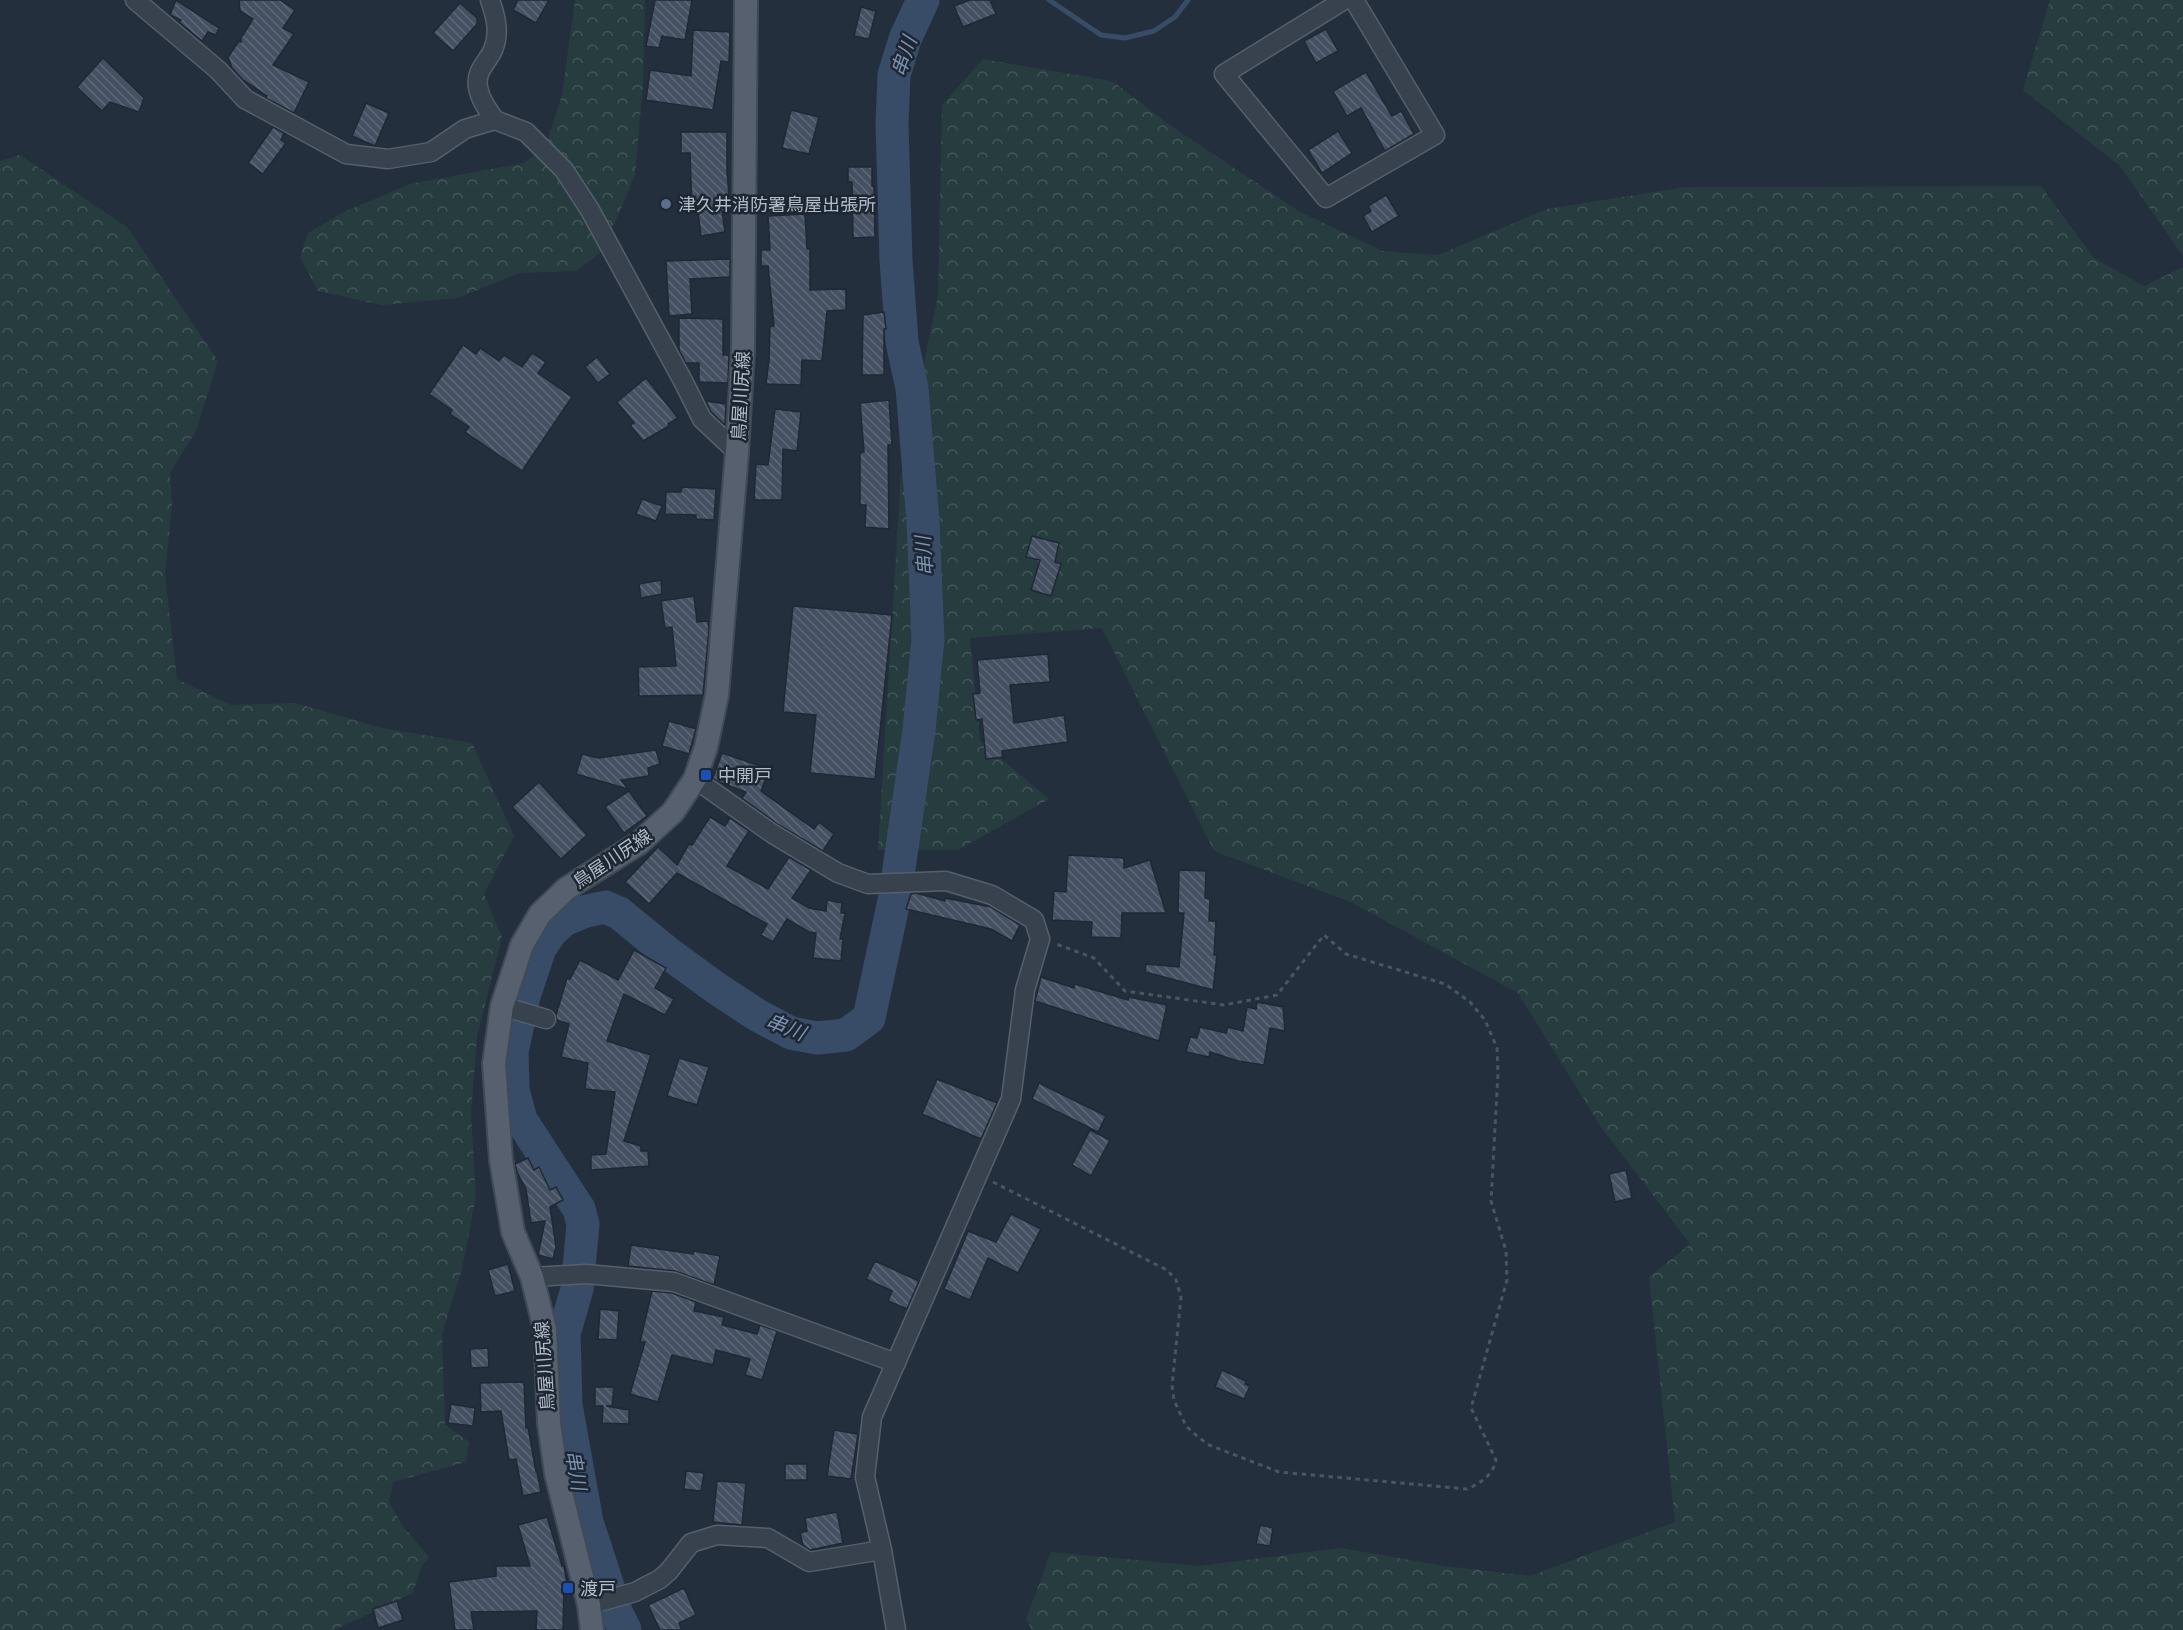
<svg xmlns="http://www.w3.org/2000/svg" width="2183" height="1630" viewBox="0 0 2183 1630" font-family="Lato,'Noto Sans JP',sans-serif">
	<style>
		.forest { fill: url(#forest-crowns) }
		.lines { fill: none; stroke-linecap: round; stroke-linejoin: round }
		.stream { stroke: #394c67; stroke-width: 5 }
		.river { stroke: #394c67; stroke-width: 33 }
		.building { fill: url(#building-back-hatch); stroke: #1f2835; stroke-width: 1.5 }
		.minor-casing { stroke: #565f6c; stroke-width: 21 }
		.major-casing { stroke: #414a57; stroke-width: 26 }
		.path { stroke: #44595c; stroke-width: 3; stroke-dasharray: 4.5 4.5; stroke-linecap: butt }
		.minor { stroke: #38414e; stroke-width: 18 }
		.major { stroke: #56606e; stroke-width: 22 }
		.service-dot { fill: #5c6f8a; stroke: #1d2633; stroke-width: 2 }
		.transit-dot { fill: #1a4fb4; stroke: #1d2633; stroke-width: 2 }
		.labels { text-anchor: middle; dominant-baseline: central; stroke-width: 5; stroke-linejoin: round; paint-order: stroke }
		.poi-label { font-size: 18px; fill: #b4bcc9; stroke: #1d2633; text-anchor: start }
		.street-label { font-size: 18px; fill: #b4bcc9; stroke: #1d2633 }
		.water-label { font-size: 20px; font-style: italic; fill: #7c92b1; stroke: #1d2633 }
	</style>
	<defs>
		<pattern id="forest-crowns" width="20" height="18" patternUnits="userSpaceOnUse" patternTransform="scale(1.5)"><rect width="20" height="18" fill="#263c3f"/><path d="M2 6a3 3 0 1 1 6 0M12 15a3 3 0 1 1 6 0" fill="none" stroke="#435659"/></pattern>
		<pattern id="building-back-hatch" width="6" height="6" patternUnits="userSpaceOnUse" patternTransform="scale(1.5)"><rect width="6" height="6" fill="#455162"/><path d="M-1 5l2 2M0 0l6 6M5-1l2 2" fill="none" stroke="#5d6877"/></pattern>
	</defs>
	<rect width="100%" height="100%" fill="#242f3e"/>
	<g class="forest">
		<polygon points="575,0 645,0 643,85 635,175 603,251 576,271 519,273 458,298 382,305 318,291 300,257 308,233 344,212 410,184 524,163 545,147 562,95"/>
		<polygon points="2050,0 2183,0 2183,256 2120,166 2023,90"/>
		<polygon points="983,59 1112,81 1171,126 1300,212 1383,251 1438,255 1547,209 1685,187 2041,186 2094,258 2144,286 2183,267 2183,1630 1032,1630 1026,1619 1051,1552 1199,1566 1341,1548 1445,1566 1530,1576 1675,1522 1649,1277 1690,1244 1601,1127 1518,993 1353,903 1214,851 1102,628 970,638 980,741 1049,799 958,850 878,850 901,474 938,295 942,105"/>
		<polygon points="20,155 128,228 218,361 196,431 170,473 172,506 165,574 177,679 231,705 295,703 382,728 472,743 514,836 484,894 502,937 477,1036 471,1114 476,1196 462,1269 442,1334 445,1425 469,1442 466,1462 393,1482 389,1502 402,1525 429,1557 421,1568 413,1593 334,1630 0,1630 0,161"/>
	</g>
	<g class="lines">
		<polyline class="stream" points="1049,0 1101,35 1125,38 1154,31 1175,17 1188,0"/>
		<polyline class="river" points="625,1630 617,1614 587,1522 566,1405 564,1334 577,1289 583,1224 579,1209 521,1120 513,1090 512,1052 524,996 540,948 551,932 564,920 583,912 605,907 619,913 668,953 716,988 757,1015 791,1033 817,1038 846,1035 869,1018 895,896 919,730 928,639 923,522 912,388 902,342 896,260 892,124 894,75 905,39 923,0"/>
	</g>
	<g class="building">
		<polygon points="176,0 219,28 216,35 208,32 202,41 179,22 181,20 170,15"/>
		<polygon points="239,0 280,0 295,10 283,28 294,34 273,65 309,82 294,113 266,98 267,96 242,79 232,68 228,57 239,41 241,42 241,38 253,19 240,11"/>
		<polygon points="518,0 549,0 536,23 513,10"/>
		<polygon points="655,0 692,0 685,40 662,36 659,48 646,46"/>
		<polygon points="970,0 990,0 996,14 963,27 954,6"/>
		<polygon points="460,3 477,18 477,24 453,51 433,33"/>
		<polygon points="861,7 876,11 869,39 854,36"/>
		<polygon points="1326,29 1338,51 1316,63 1304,41"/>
		<polygon points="693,30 730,32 729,62 721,61 713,110 646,100 650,70 691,76"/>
		<polygon points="103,58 144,98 139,112 110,102 102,111 77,87"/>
		<polygon points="1366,72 1392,116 1401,111 1414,134 1385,151 1361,108 1347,116 1333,91"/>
		<polygon points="366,103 389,113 375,146 352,136"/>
		<polygon points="791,110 819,117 809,154 782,148"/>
		<polygon points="273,127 284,133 281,140 286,143 263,174 248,163"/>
		<polygon points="1338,131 1352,153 1322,173 1308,150"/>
		<polygon points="681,132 727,132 727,171 730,210 722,211 725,232 701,236 698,212 692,212 690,153 681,153"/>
		<polygon points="848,167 872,167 872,186 874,186 875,237 853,238 852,182 848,182"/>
		<polygon points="1386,195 1399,216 1372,232 1363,216 1371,211 1368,206"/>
		<polygon points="805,214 807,249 810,249 810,290 846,289 846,310 827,311 822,361 802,360 801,385 766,384 769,360 770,326 774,326 768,266 761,266 761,250 770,250 768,216"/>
		<polygon points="730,259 730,277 690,279 692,314 669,316 666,261"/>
		<polygon points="884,312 886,329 884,329 884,375 862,375 863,315"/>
		<polygon points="679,318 723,319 723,355 729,355 728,383 699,382 699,363 686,363 679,350"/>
		<polygon points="463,345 476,354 480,348 499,361 504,355 522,367 532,353 546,362 538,373 572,397 522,471 465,432 469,427 450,414 452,410 429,394"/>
		<polygon points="597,357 610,374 598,383 585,367"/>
		<polygon points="646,378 678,418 668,424 669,426 643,441 630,425 634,423 617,402"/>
		<polygon points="889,400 892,445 888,445 889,529 865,527 866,505 860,505 860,453 864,452 860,403"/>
		<polygon points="706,401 726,404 725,425 711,412"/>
		<polygon points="775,409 801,412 797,451 783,449 782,500 754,500 756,464 768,465"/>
		<polygon points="682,487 716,489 714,520 696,519 696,515 665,514 666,492 681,492"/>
		<polygon points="642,499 662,506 656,521 636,514"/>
		<polygon points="1032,536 1059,543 1055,562 1061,564 1051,596 1031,590 1040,560 1026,557"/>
		<polygon points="661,580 662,594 641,598 639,584"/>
		<polygon points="694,596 697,622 708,621 709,629 703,695 639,696 638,667 676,666 672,627 665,628 661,601"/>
		<polygon points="793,606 892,615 875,779 810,773 816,715 783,712"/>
		<polygon points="1048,654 1050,682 1010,685 1014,723 1064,715 1068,742 1002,751 1003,757 986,759 982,719 976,720 973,694 980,693 977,660"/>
		<polygon points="669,721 696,729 689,754 662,746"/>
		<polygon points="656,750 660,764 648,768 649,776 621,780 628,789 576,774 582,754 598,758"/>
		<polygon points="722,753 769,769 761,791 814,829 819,822 834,834 823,851 779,825 742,798 746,792 719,782 713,778"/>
		<polygon points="539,782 587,835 561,859 512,807"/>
		<polygon points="629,791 647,816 624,833 605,807"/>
		<polygon points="710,817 725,826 730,818 749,831 727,866 768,889 789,857 811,870 792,898 809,908 826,911 827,900 842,903 841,913 845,913 840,939 843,939 841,961 813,958 816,933 809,932 787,919 773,942 761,935 767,924 677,873 649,904 625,882 658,847 677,865 689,844 692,845"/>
		<polygon points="1068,855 1124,858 1124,868 1150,860 1166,913 1122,913 1121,938 1091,937 1092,922 1052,920 1054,891 1066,892"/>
		<polygon points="1179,870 1206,871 1205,898 1210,899 1209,921 1216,921 1214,955 1217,955 1213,990 1145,972 1146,964 1179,967 1184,913 1178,913"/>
		<polygon points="916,893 945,901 945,898 991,907 1020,925 1012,941 991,929 906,909 911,894"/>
		<polygon points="634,950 666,968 655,988 674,999 665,1015 624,994 607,1041 651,1055 624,1141 641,1146 641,1151 648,1151 649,1166 591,1170 591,1155 606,1154 615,1092 585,1089 588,1063 561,1057 569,1024 557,1020 556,1015 567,978 570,979 580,960 618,980"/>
		<polygon points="1041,977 1074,988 1075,984 1128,1000 1129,997 1167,1005 1159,1041 1035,1001"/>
		<polygon points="1257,1002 1283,1007 1285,1031 1270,1028 1264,1065 1238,1061 1210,1052 1209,1057 1186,1052 1190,1037 1197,1038 1200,1027 1226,1033 1228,1027 1243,1031 1247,1007 1256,1009"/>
		<polygon points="679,1058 709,1067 697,1105 667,1096"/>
		<polygon points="937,1079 997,1103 981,1139 922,1114"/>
		<polygon points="1039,1083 1106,1116 1098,1132 1032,1099"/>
		<polygon points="1090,1130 1110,1140 1091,1176 1072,1165"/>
		<polygon points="528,1158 534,1170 539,1167 550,1190 556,1187 563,1200 550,1207 556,1247 553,1259 538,1255 545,1221 531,1223 526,1189 517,1172 515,1164"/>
		<polygon points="1626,1170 1632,1198 1615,1202 1609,1174"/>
		<polygon points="1011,1214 1041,1229 1018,1273 988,1258 970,1300 944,1289 968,1231 996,1242"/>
		<polygon points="631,1245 693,1254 694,1251 720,1256 714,1285 675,1271 628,1266"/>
		<polygon points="875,1261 919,1281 907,1309 888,1301 892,1291 866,1279"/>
		<polygon points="508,1264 515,1291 495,1296 488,1270"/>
		<polygon points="652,1291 672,1293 696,1302 694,1311 724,1317 722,1325 757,1334 760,1325 777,1331 762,1380 745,1375 750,1359 716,1350 713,1365 672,1355 658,1402 630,1394 645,1342 640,1342"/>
		<polygon points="600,1309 619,1311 617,1340 598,1339"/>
		<polygon points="488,1348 489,1367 471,1368 470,1349"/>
		<polygon points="1222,1370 1246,1381 1245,1384 1250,1386 1244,1399 1215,1387"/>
		<polygon points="524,1382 526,1428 528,1427 536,1472 537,1472 541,1492 523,1496 516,1459 509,1460 501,1411 481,1412 480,1383"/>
		<polygon points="595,1387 614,1387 612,1406 606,1406 629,1410 629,1424 602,1423 603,1406 595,1406"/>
		<polygon points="451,1404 475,1408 473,1426 448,1423"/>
		<polygon points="834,1430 858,1434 851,1479 827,1476"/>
		<rect x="785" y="1464" width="22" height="16"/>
		<polygon points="686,1471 704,1473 701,1491 684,1489"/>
		<polygon points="717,1481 746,1483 742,1525 713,1522"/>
		<polygon points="837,1512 843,1543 810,1550 803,1545 800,1533 807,1531 805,1518"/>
		<polygon points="547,1517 562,1566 564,1566 567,1583 564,1583 563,1630 536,1630 537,1611 471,1612 474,1630 455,1630 449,1582 496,1576 496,1566 530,1566 518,1525"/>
		<polygon points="1260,1525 1273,1528 1270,1546 1256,1544"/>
		<polygon points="684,1588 696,1615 679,1623 682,1630 660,1630 648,1605"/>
		<polygon points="397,1601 403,1620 378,1628 373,1609"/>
	</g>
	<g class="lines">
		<g class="minor-casing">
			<g id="minor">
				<polyline points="135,0 218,70 245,99 346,154 388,159 431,152 465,129 495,120 526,132 564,170 590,210 683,381 702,419 737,452"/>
				<path d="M490 0C496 17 500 33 493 50 487 63 475 71 478 87 480 100 488 110 495 120"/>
				<polyline points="1344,0 1224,74 1326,198 1435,135 1354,0"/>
				<polyline points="695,779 773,834 838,873 868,884 946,881 992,895 1034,920 1040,939 1025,990 1011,1099 872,1417 865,1477 882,1550 896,1630"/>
				<polyline points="502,1006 546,1019"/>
				<polyline points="532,1277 586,1274 674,1282 896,1363"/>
				<polyline points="589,1605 635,1592 660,1579 669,1571 691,1543 717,1535 768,1538 809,1562 882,1550"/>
			</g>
		</g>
		<g class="major-casing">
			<polyline id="major" points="592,1630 589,1605 556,1473 549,1423 545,1329 532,1277 513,1232 501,1160 494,1064 502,1006 522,945 540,914 566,889 639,843 673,812 695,779 706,747 717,695 737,452 743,351 746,0"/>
		</g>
		<path class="path" d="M993 1182 1167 1270 1176 1280 1181 1297 1172 1386 1174 1400 1186 1426 1197 1436 1209 1445 1279 1472 1467 1489C1481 1483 1493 1475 1496 1460L1471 1408 1507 1280 1506 1251 1491 1201 1498 1073 1497 1048 1485 1020 1470 1002 1445 984 1346 954 1324 935 1277 995 1224 1005 1125 991 1094 958 1056 944"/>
		<use href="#minor" class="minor"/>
		<use href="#major" class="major"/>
	</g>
	<circle class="service-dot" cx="666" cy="204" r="6"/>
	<g class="transit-dot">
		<rect x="700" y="769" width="12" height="12" rx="3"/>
		<rect x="562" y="1582" width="12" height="12" rx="3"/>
	</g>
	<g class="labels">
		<g class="poi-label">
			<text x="678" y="204">津久井消防署鳥屋出張所</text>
			<text x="718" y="775">中開戸</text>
			<text x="580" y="1588">渡戸</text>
		</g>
		<g class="street-label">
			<text transform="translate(740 396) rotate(-87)">鳥屋川尻線</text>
			<text transform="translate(612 858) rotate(-34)">鳥屋川尻線</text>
			<text transform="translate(544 1366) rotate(-94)">鳥屋川尻線</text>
		</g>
		<g class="water-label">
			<text transform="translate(903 56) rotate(-71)">串川</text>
			<text transform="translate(923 556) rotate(-94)">串川</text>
			<text transform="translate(786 1026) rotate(21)">串川</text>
			<text transform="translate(577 1470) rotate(80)">串川</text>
		</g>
	</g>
</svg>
